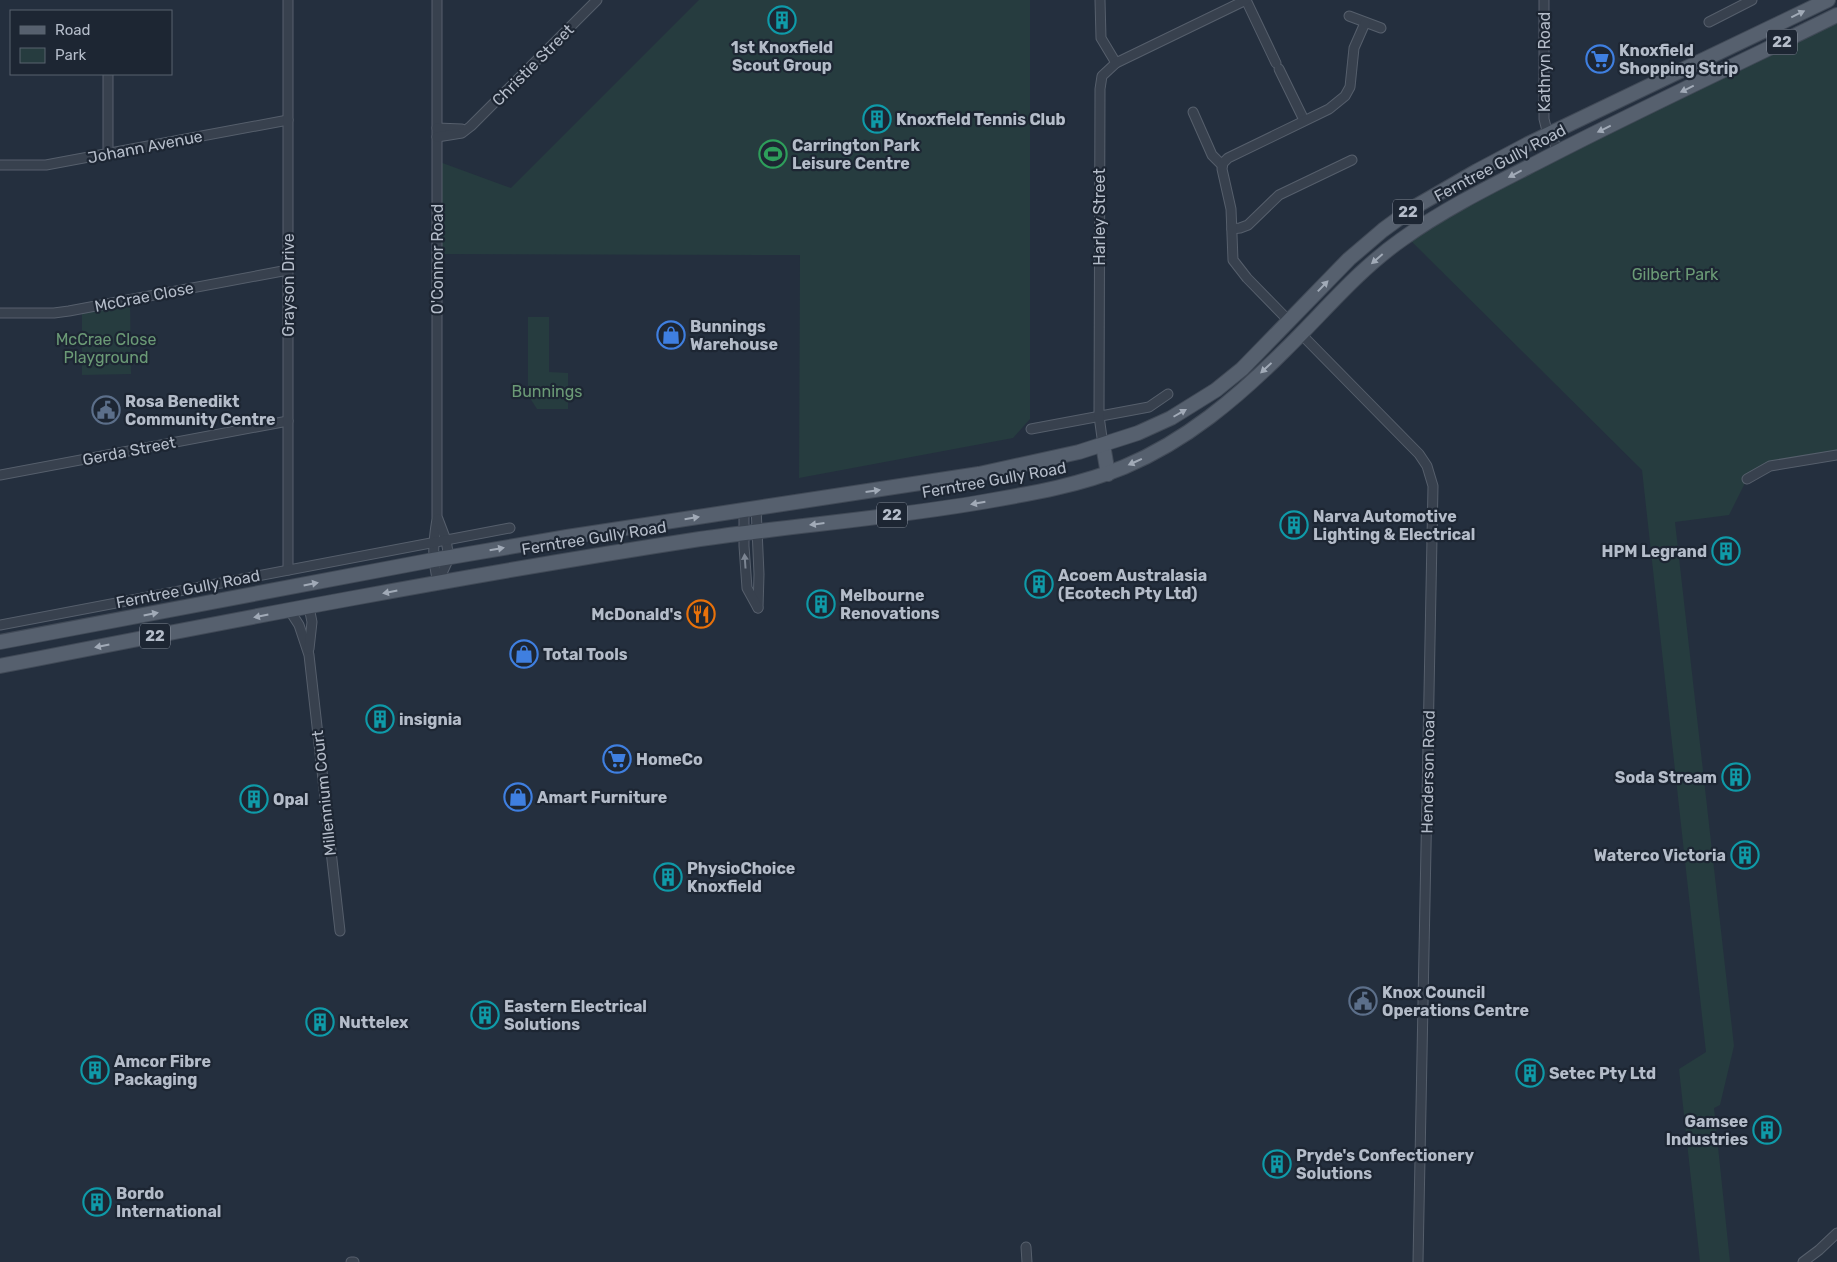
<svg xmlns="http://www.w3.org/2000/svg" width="1837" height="1262" viewBox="0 0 1837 1262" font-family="Rubik,sans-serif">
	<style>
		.green { fill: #263c3f }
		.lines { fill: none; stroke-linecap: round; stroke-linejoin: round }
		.minor-casing { stroke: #565f6c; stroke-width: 11 }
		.primary-casing { stroke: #414a57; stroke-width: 16 }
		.minor { stroke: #38414e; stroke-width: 9 }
		.primary { stroke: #56606e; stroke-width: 14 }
		.oneway { fill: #a1aab7 }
		.oneway2 { fill: #7c8592 }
		.labels { text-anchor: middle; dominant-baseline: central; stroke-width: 4.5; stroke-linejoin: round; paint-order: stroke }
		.shield { fill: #1d2633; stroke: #878f9c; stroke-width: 1 }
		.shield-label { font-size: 15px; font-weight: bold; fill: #b4bcc9 }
		.poi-label { font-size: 16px; font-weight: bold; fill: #b4bcc9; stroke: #1d2633; text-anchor: start }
		.street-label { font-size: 16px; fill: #b4bcc9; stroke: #1d2633 }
		.park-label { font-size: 16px; fill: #6b9a76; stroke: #1d2633 }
	</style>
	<rect width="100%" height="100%" fill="#242f3e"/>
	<g class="green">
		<polygon points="699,0 1030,0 1030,419 1013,438 799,478 800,255 437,254 437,161 511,188"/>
		<polygon points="1837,15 1837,455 1770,466 1747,479 1729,515 1675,522 1734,1046 1720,1105 1714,1108 1730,1262 1700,1262 1679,1069 1706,1052 1642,470 1406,236"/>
		<polygon points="130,300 131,374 82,375 82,309"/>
		<polygon points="528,317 549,317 549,372 568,373 568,409 537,409 528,395"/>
	</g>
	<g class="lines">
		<g class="minor-casing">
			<g id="minor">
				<path d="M437 0V519C433 543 432 559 438 582"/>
				<polyline points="1100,0 1101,38 1116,63"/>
				<polyline points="1246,0 1276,63"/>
				<polyline points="1544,0 1544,119 1546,127 1559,152"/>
				<polyline points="1349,16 1381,28"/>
				<polyline points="1709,22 1752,0"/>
				<polyline points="1279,69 1304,120"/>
				<polyline points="108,74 108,154"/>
				<polyline points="1193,112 1212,155 1222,165"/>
				<polyline points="437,128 462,129"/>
				<polyline points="437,137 462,133 471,126 597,0"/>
				<polyline points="0,165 46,165 62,162 288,120"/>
				<polyline points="1232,229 1240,228 1248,225 1279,195 1352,160"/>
				<polyline points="0,313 54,313 69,311 288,270"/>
				<polyline points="1289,321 1247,278 1233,260 1231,209 1222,169 1223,163 1228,158 1329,109 1345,96 1350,87 1354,48 1365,23"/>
				<polyline points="1301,334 1419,454 1427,466 1433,486 1418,1262"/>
				<polyline points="1031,429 1149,407 1168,394"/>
				<polyline points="1103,445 1099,416 1100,89 1102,76 1116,63 1246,0"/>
				<polyline points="0,475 288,421"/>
				<polyline points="1747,479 1770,466 1837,455"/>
				<polyline points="756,507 759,574 758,608"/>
				<polyline points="744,509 744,546 747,588 758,608"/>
				<polyline points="438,519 446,540 449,558 438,582"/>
				<polyline points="288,570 288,0"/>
				<polyline points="290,611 299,625 309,655 340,931"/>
				<polyline points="0,625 510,528"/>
				<polyline points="309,649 312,622 309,607"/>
				<polyline points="1026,1247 1027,1262"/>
				<polyline points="351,1262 354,1262"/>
				<polyline points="1803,1262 1819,1250 1837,1233"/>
			</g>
		</g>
		<g class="primary-casing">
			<g id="primary">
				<polyline points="1103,445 1108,474"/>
				<polyline points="0,642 433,560 567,537 979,474 1079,452 1138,433 1171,418 1216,390 1242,369 1349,259 1383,230 1413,208 1477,171 1528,144 1828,0"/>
				<path d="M0 666C233 620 466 575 700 539 796 525 893 518 988 501 1034 493 1080 485 1124 467 1186 441 1237 398 1285 350 1323 313 1357 271 1401 240 1444 209 1493 185 1540 161 1638 110 1738 64 1837 15"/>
			</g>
		</g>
		<use href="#minor" class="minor"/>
		<use href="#primary" class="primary"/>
	</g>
	<defs><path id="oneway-solid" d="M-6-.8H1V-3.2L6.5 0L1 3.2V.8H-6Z" transform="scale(1.25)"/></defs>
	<g class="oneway">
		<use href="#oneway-solid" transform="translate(1798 14) rotate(-26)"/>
		<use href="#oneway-solid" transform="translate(1687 89) rotate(154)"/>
		<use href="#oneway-solid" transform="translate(1604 129) rotate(154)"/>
		<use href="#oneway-solid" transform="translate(1515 174) rotate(152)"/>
		<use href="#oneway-solid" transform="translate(1377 259) rotate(139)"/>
		<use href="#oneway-solid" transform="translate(1323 286) rotate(-46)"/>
		<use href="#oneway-solid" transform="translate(1266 368) rotate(137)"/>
		<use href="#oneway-solid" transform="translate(1180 413) rotate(-30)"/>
		<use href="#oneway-solid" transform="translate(1135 462) rotate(156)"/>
		<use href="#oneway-solid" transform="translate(873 491) rotate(-8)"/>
		<use href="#oneway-solid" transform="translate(978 503) rotate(170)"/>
		<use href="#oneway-solid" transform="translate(692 518) rotate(-9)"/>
		<use href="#oneway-solid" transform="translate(817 524) rotate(173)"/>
		<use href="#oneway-solid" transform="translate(497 549) rotate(-10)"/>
		<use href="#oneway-solid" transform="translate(311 584) rotate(-11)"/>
		<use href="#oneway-solid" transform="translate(390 592) rotate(169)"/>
		<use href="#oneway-solid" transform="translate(151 614) rotate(-11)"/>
		<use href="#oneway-solid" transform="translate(261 616) rotate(169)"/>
		<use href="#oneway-solid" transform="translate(102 646) rotate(169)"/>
	</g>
	<use class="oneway2" href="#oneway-solid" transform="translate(745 561) rotate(-94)"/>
	<defs>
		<g id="building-ring" transform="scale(1.4375)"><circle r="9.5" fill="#1d2633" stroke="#0f9aa8" stroke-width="1.5"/><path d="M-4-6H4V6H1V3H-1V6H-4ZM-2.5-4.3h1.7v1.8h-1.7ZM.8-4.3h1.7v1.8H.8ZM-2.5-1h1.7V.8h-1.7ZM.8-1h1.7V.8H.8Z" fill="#0f9aa8"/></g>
		<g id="supermarket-ring" transform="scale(1.4375)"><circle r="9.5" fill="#1d2633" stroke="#3f7fe0" stroke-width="1.5"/><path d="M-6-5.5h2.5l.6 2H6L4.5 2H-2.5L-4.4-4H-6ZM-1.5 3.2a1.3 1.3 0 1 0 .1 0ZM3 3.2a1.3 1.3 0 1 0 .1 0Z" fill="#3f7fe0"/></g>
		<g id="stadium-ring" transform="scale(1.4375)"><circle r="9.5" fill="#1d2633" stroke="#2e9e5b" stroke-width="1.5"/><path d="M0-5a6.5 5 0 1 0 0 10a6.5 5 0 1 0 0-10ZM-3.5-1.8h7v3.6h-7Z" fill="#2e9e5b"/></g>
		<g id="shop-ring" transform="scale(1.4375)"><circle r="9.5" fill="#1d2633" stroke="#3f7fe0" stroke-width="1.5"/><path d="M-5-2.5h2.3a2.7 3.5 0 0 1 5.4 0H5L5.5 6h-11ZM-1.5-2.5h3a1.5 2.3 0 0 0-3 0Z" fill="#3f7fe0"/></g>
		<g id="civic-ring" transform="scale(1.4375)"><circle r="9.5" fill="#1d2633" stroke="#5c6f8a" stroke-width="1.5"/><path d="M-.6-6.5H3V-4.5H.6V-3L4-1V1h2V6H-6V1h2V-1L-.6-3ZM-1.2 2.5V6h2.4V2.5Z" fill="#5c6f8a"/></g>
		<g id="restaurant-ring" transform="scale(1.4375)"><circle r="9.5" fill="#1d2633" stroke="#e8710a" stroke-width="1.5"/><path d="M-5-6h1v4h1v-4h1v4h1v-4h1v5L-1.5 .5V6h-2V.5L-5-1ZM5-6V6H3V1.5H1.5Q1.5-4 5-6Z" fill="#e8710a"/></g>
	</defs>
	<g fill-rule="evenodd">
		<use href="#building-ring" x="782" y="20"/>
		<use href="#supermarket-ring" x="1600" y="59"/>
		<use href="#building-ring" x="877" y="119"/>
		<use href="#stadium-ring" x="773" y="154"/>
		<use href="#shop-ring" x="671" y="335"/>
		<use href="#civic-ring" x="106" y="410"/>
		<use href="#building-ring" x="1294" y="525"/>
		<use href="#building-ring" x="1726" y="551"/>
		<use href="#building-ring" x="1039" y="584"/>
		<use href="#building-ring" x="821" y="604"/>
		<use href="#restaurant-ring" x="701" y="614"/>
		<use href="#shop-ring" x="524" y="654"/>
		<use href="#building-ring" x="380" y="719"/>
		<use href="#supermarket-ring" x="617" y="759"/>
		<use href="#building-ring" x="1736" y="777"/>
		<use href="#shop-ring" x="518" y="797"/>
		<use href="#building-ring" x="254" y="799"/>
		<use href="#building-ring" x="1745" y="855"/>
		<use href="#building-ring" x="668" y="877"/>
		<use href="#civic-ring" x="1363" y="1001"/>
		<use href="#building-ring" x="485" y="1015"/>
		<use href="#building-ring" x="320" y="1022"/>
		<use href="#building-ring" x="95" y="1070"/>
		<use href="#building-ring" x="1530" y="1073"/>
		<use href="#building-ring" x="1767" y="1130"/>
		<use href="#building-ring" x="1277" y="1164"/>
		<use href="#building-ring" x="97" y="1202"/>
	</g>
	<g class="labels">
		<g class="shield">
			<rect x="1767" y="29.5" width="30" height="25" rx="4"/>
			<rect x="1393" y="199.5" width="30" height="25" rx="4"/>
			<rect x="877" y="502.5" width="30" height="25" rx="4"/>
			<rect x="140" y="623.5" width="30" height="25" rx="4"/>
		</g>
		<g class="shield-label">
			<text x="1782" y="42">22</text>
			<text x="1408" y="212">22</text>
			<text x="892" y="515">22</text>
			<text x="155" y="636">22</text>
		</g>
		<g class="poi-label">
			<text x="782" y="47" text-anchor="middle">1st Knoxfield<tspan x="782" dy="18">Scout Group</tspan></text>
			<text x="1619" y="50">Knoxfield<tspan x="1619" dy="18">Shopping Strip</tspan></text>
			<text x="896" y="119">Knoxfield Tennis Club</text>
			<text x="792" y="145">Carrington Park<tspan x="792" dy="18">Leisure Centre</tspan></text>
			<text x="690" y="326">Bunnings<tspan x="690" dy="18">Warehouse</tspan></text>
			<text x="125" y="401">Rosa Benedikt<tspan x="125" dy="18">Community Centre</tspan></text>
			<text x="1313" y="516">Narva Automotive<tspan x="1313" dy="18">Lighting &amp; Electrical</tspan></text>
			<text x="1707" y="551" text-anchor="end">HPM Legrand</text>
			<text x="1058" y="575">Acoem Australasia<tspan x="1058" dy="18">(Ecotech Pty Ltd)</tspan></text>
			<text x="840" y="595">Melbourne<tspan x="840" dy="18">Renovations</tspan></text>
			<text x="682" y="614" text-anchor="end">McDonald's</text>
			<text x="543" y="654">Total Tools</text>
			<text x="399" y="719">insignia</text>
			<text x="636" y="759">HomeCo</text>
			<text x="1717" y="777" text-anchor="end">Soda Stream</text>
			<text x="537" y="797">Amart Furniture</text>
			<text x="273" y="799">Opal</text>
			<text x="1726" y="855" text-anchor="end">Waterco Victoria</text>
			<text x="687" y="868">PhysioChoice<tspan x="687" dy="18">Knoxfield</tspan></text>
			<text x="1382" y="992">Knox Council<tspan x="1382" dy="18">Operations Centre</tspan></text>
			<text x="504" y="1006">Eastern Electrical<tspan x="504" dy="18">Solutions</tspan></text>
			<text x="339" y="1022">Nuttelex</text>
			<text x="114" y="1061">Amcor Fibre<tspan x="114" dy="18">Packaging</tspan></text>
			<text x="1549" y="1073">Setec Pty Ltd</text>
			<text x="1748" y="1121" text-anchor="end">Gamsee<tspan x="1748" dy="18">Industries</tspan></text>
			<text x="1296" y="1155">Pryde's Confectionery<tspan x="1296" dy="18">Solutions</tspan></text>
			<text x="116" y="1193">Bordo<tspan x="116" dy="18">International</tspan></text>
		</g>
		<g class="street-label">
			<text transform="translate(1544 62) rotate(-90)">Kathryn Road</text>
			<text transform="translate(533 65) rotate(-45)">Christie Street</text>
			<text transform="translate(145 147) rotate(-11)">Johann Avenue</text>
			<text transform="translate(1500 163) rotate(-28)">Ferntree Gully Road</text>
			<text transform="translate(1099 217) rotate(-90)">Harley Street</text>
			<text transform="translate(437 259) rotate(-90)">O'Connor Road</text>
			<text transform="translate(288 285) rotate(-90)">Grayson Drive</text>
			<text transform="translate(144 297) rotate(-11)">McCrae Close</text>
			<text transform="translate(129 451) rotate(-11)">Gerda Street</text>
			<text transform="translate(994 480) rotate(-10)">Ferntree Gully Road</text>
			<text transform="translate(594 538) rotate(-9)">Ferntree Gully Road</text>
			<text transform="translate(188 589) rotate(-11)">Ferntree Gully Road</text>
			<text transform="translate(1428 772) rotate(-89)">Henderson Road</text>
			<text transform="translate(324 793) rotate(-96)">Millennium Court</text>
		</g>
		<g class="park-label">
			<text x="1675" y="274">Gilbert Park</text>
			<text x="106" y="339">McCrae Close<tspan x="106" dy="18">Playground</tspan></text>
			<text x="547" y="391">Bunnings</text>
		</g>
	</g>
	<rect x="10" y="10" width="162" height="65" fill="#1d2633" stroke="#59626f"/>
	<rect x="20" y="26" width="25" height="8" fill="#56606e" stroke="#59626f"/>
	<text x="55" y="35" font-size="15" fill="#b4bcc9">Road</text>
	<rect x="20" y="48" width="25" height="15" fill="#263c3f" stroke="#59626f"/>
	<text x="55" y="60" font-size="15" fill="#b4bcc9">Park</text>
</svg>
